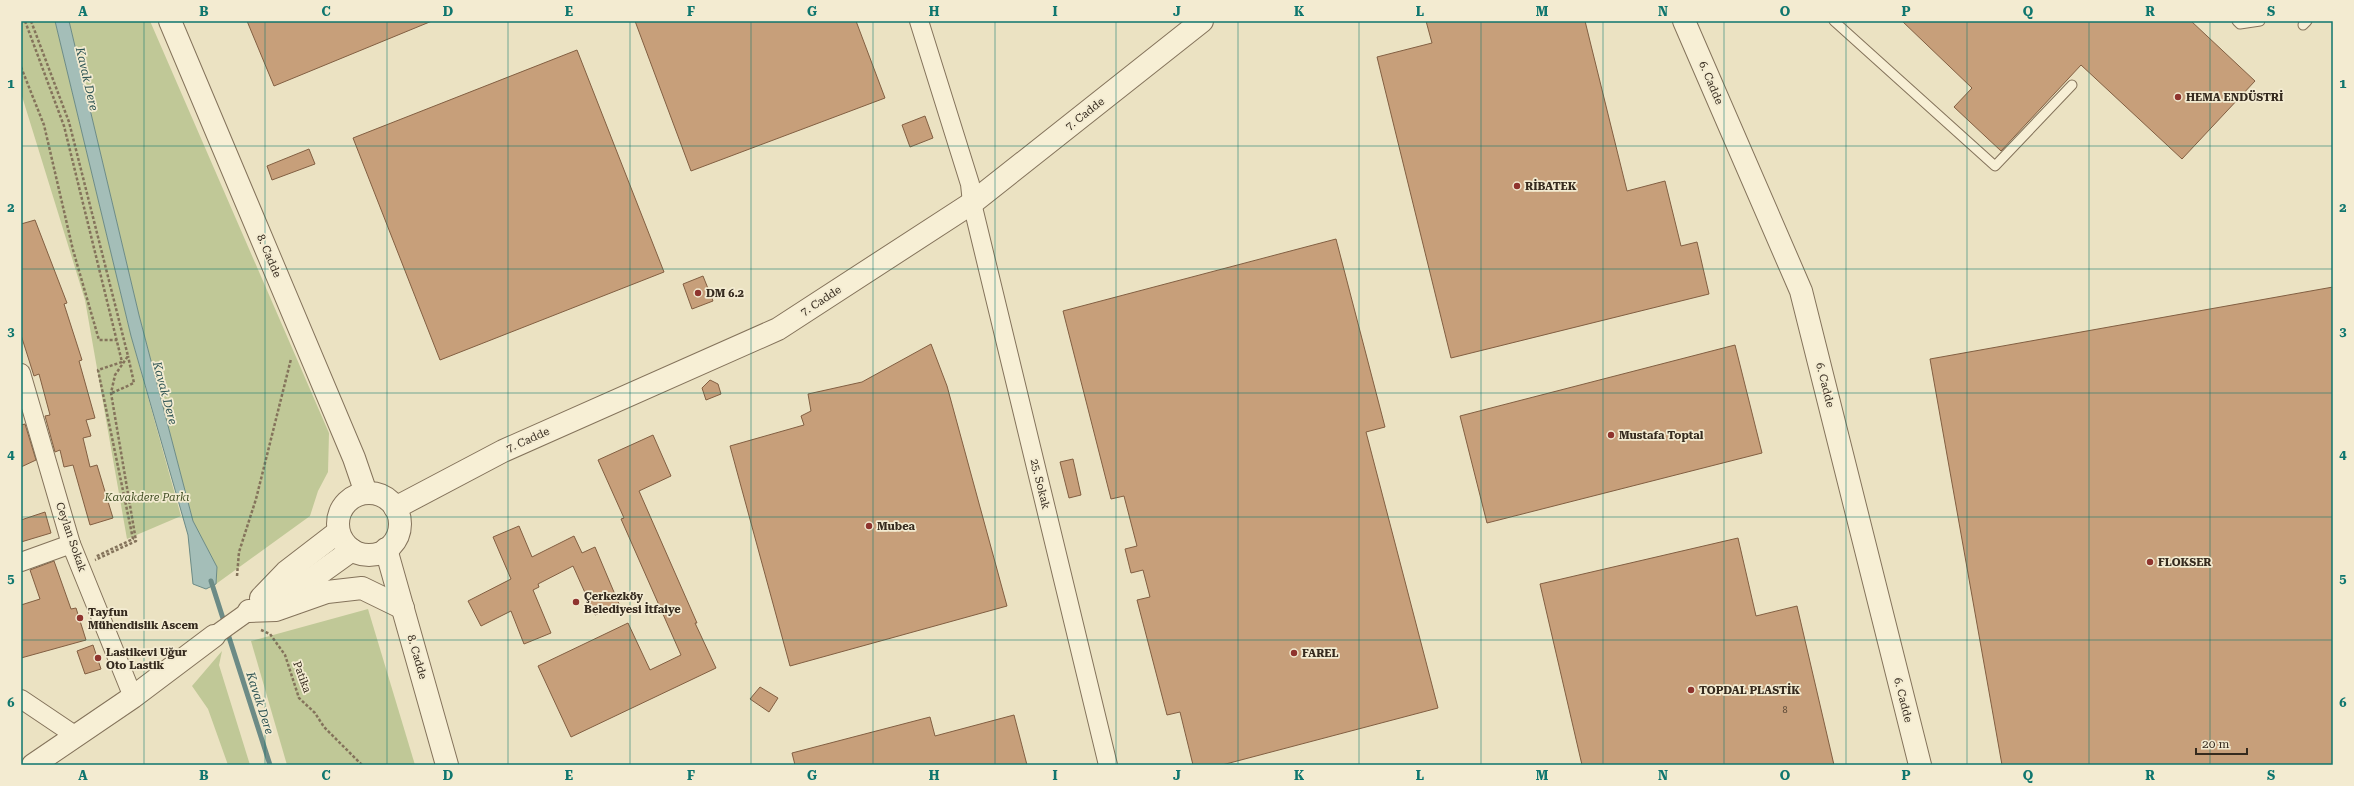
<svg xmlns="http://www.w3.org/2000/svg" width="2354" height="786" viewBox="0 0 2354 786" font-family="'Roboto Serif',serif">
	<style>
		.green { fill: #c0c897 }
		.water { fill: #a4beb8; stroke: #6c8b86 }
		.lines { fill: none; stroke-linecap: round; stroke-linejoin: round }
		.stream { stroke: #6c8b86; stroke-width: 5 }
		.building { fill: #c79f7a; stroke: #825f42 }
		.service-casing { stroke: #84735b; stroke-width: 11 }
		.minor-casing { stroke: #84735b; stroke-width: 20 }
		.tertiary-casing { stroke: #84735b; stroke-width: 24 }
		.path { stroke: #84735b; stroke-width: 2.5; stroke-dasharray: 3 2; stroke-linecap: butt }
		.service { stroke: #f7efd5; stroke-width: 9 }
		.minor { stroke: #f7efd5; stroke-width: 18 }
		.tertiary { stroke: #f7efd5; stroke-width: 22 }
		.grid { fill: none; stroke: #0f766e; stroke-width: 1; stroke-opacity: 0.55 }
		.poi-dot { fill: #8f342e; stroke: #f3ebd1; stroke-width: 1.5 }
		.labels { text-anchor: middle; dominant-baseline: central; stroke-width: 3.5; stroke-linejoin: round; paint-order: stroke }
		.number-label { font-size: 9px; fill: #5a4735 }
		.street-label { font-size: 11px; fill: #352a1e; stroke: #f3ebd1 }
		.poi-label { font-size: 11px; font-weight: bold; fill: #352a1e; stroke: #f3ebd1; text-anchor: start }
		.park-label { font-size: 11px; font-style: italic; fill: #435026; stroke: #f3ebd1 }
		.water-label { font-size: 12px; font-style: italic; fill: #2e5454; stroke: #f3ebd1 }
		.neatline { fill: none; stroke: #0f766e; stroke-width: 1.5 }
		.grid-label { font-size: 13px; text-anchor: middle; font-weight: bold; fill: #0f766e }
	</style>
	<rect width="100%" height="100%" fill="#ebe2c2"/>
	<g class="green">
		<polygon points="21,21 55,21 131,336 181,516 127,539 85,300 21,93"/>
		<polygon points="69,21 150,21 329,433 328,472 318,491 310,516 216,584 217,567 193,521 139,315"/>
		<polygon points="368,609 415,765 287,765 251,641"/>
		<polygon points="222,651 219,665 250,765 228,765 208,709 192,686"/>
	</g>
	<polygon class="water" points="55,21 69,21 139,315 193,521 217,567 216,584 206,589 193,584 188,535 131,336"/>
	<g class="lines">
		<polyline class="stream" points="211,581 270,765"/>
	</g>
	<g class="building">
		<polygon points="247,21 432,21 274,86"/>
		<polygon points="635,21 856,21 885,98 691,171"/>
		<polygon points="1426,21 1585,21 1627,191 1665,181 1681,246 1697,242 1709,294 1451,358 1377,57 1432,43"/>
		<polygon points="1902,21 2191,21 2255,81 2182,159 2081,65 2001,151 1954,107 1972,88"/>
		<polygon points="577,50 664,272 440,360 353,138"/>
		<polygon points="925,116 933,138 910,147 902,125"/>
		<polygon points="309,149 315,164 272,180 267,166"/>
		<polygon points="35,220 67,303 64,304 82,360 79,361 95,418 86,420 91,436 83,438 90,467 97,465 113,518 90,525 73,465 64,467 60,450 55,452 45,416 50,415 39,374 34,376 21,335 21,224"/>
		<polygon points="1336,239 1385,427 1366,432 1438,708 1222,765 1193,765 1180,712 1167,715 1137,600 1150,597 1143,570 1131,573 1125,549 1137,546 1124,496 1111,499 1063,311"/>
		<polygon points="703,276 713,301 692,309 683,284"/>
		<polygon points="2333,287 2333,765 2002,765 1930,359"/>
		<polygon points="931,344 947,386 1007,606 790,666 730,446 804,425 801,416 811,411 808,394 862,382"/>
		<polygon points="1735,345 1762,453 1487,523 1460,416"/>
		<polygon points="710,380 718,384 721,394 706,400 702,388"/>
		<polygon points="25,424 36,460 21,467 21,425"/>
		<polygon points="653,435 671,476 639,491 697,623 695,623 716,668 571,737 538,666 628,623 650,670 681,655 621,519 624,518 598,460"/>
		<polygon points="1073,459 1081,495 1069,498 1060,462"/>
		<polygon points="45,512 51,533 21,542 21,520"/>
		<polygon points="519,526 532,557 574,536 582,553 595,547 619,604 595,615 573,566 538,584 539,587 533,590 551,633 524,644 511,611 481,626 468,601 511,579 493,537"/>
		<polygon points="1738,538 1756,616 1797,606 1834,765 1582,765 1540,584"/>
		<polygon points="54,561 71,609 76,608 86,640 21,658 21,605 40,599 30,570"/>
		<polygon points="93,645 101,669 85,674 77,651"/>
		<polygon points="760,687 778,698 769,712 750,699"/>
		<polygon points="1014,715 1027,765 795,765 792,753 930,717 935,736"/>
	</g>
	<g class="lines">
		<g class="service-casing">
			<g id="service">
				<polyline points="1834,21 1995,166 2072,85"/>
				<polyline points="2237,21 2240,24 2260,21"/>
				<polyline points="2303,25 2307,21"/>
			</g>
		</g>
		<g class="minor-casing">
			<g id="minor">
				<polyline points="919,21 970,184 972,203 1108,765"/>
				<polyline points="21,373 71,544 133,697"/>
				<polyline points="21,562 71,544"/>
				<polyline points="214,636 249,611"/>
				<polyline points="21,699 76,736"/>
			</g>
		</g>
		<g class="tertiary-casing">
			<g id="tertiary">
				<polyline points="170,21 354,458 366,493"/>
				<polyline points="1684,21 1801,291 1920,765"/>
				<circle cx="369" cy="524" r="31"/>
				<polyline points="395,508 503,451 778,329 972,203 1202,21"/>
				<polyline points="386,549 447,765"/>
				<polyline points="261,598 286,572 338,532"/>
				<polyline points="269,600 313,578 352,550"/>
				<polyline points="249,611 276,610 327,592 362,588 403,608"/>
				<polyline points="33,765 133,697 214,636"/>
			</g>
		</g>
		<g class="path">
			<polyline points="25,21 64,126 122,362 98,370 133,539 95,557"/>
			<polyline points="31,21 69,122 128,356 115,375 111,393 136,541 95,560"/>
			<polyline points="21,67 44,125 73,250 99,340 117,340"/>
			<polyline points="112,393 134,383 128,356"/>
			<polyline points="237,576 239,552 256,499 291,359"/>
			<polyline points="261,630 270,634 285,655 299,698 315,713 324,727 362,765"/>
		</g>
		<use href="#service" class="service"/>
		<use href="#minor" class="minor"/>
		<use href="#tertiary" class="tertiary"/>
	</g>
	<path class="grid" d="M144 21V765M265 21V765M387 21V765M508 21V765M630 21V765M751 21V765M873 21V765M995 21V765M1116 21V765M1238 21V765M1359 21V765M1481 21V765M1603 21V765M1724 21V765M1846 21V765M1967 21V765M2089 21V765M2210 21V765M21 146H2333M21 269H2333M21 393H2333M21 517H2333M21 640H2333"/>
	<g class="poi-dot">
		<circle cx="2178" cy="97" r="4"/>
		<circle cx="1517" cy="186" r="4"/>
		<circle cx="698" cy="293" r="4"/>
		<circle cx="1611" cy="435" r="4"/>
		<circle cx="869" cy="526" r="4"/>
		<circle cx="2150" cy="562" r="4"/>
		<circle cx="576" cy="602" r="4"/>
		<circle cx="80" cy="618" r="4"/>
		<circle cx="1294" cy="653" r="4"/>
		<circle cx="98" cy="658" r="4"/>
		<circle cx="1691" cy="690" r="4"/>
	</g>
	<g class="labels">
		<g class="number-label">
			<text x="1785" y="710">8</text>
		</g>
		<g class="street-label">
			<text transform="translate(1711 83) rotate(67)">6. Cadde</text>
			<text transform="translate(1085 114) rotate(-38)">7. Cadde</text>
			<text transform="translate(269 256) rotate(67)">8. Cadde</text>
			<text transform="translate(821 301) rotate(-33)">7. Cadde</text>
			<text transform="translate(1825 385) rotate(76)">6. Cadde</text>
			<text transform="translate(528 440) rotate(-24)">7. Cadde</text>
			<text transform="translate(1040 484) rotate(76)">25. Sokak</text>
			<text transform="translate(71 537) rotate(71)">Ceylan Sokak</text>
			<text transform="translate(417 657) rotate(74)">8. Cadde</text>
			<text transform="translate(302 677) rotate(70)">Patika</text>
			<text transform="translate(1903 700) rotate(76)">6. Cadde</text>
		</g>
		<g class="poi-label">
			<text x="2186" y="97">HEMA ENDÜSTRİ</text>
			<text x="1525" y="186">RİBATEK</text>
			<text x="706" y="293">DM 6.2</text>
			<text x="1619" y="435">Mustafa Toptal</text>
			<text x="877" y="526">Mubea</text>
			<text x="2158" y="562">FLOKSER</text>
			<text x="584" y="596">Çerkezköy<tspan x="584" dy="13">Belediyesi İtfaiye</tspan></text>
			<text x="88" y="612">Tayfun<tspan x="88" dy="13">Mühendislik Ascem</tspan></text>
			<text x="106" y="652">Lastikevi Uğur<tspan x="106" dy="13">Oto Lastik</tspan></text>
			<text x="1302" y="653">FAREL</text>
			<text x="1699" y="690">TOPDAL PLASTİK</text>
		</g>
		<g class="park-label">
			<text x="147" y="497">Kavakdere Parkı</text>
		</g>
		<g class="water-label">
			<text transform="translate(87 79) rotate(77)">Kavak Dere</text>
			<text transform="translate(165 393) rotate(75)">Kavak Dere</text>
			<text transform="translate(260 703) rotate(72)">Kavak Dere</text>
		</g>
	</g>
	<rect width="2354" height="786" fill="none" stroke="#f3ebd1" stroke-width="44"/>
	<path d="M2196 748v6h51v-6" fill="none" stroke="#352a1e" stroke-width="2"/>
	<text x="2202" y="748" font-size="12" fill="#352a1e" stroke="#f3ebd1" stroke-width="3" paint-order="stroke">20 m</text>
	<rect x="22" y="22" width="2310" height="742" class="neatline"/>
	<g class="grid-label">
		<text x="83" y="16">A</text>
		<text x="204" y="16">B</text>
		<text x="326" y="16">C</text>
		<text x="448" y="16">D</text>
		<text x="569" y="16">E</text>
		<text x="691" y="16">F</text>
		<text x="812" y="16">G</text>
		<text x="934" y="16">H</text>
		<text x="1055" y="16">I</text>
		<text x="1177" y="16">J</text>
		<text x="1299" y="16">K</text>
		<text x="1420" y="16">L</text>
		<text x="1542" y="16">M</text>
		<text x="1663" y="16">N</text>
		<text x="1785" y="16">O</text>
		<text x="1906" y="16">P</text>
		<text x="2028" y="16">Q</text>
		<text x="2150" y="16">R</text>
		<text x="2271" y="16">S</text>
		<text x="11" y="88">1</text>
		<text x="2343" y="88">1</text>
		<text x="11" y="212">2</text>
		<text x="2343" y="212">2</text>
		<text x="11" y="336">3</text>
		<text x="2343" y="336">3</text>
		<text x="11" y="459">4</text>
		<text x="2343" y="459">4</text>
		<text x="11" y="583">5</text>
		<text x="2343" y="583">5</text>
		<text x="11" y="707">6</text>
		<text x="2343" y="707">6</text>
		<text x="83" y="780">A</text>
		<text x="204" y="780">B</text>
		<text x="326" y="780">C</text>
		<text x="448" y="780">D</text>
		<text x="569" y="780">E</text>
		<text x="691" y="780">F</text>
		<text x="812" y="780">G</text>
		<text x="934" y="780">H</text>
		<text x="1055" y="780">I</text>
		<text x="1177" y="780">J</text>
		<text x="1299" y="780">K</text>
		<text x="1420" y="780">L</text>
		<text x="1542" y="780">M</text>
		<text x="1663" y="780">N</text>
		<text x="1785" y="780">O</text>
		<text x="1906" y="780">P</text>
		<text x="2028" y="780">Q</text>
		<text x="2150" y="780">R</text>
		<text x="2271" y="780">S</text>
	</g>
</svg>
